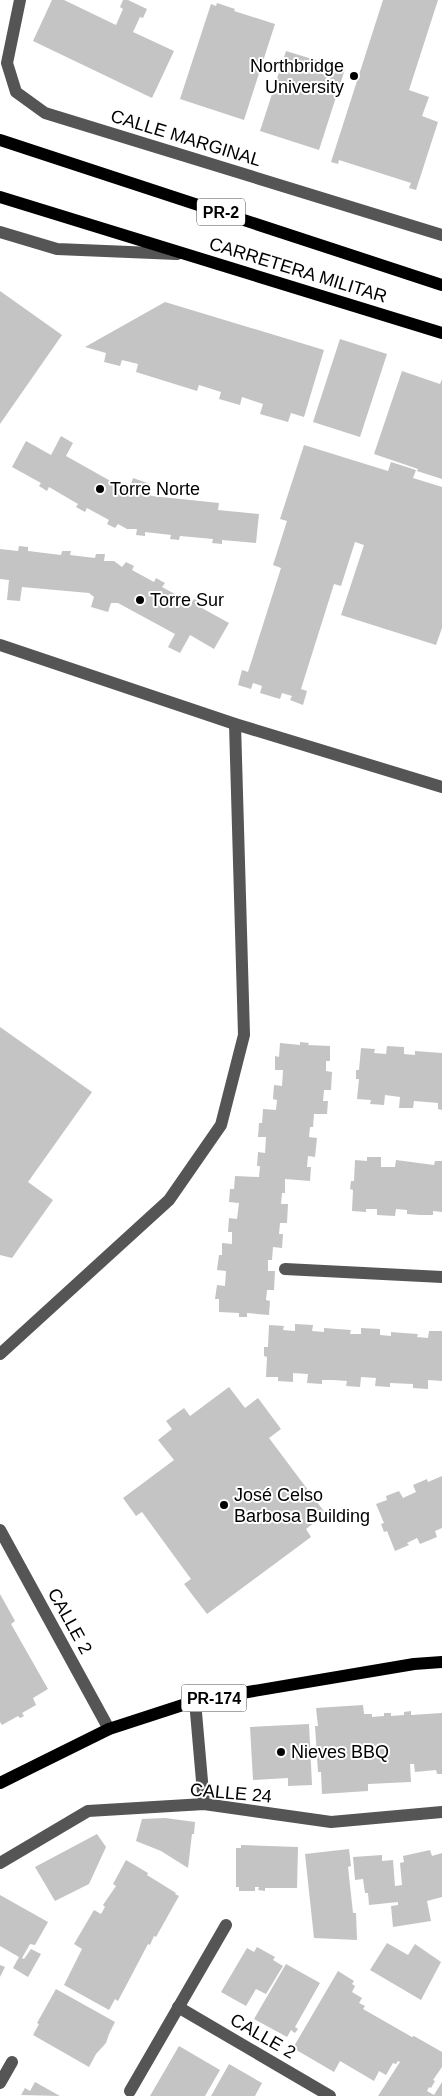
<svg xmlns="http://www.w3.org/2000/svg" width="442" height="2096" viewBox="0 0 442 2096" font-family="Arial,sans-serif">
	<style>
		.building { fill: #c4c4c4 }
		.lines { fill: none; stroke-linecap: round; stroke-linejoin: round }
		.minor { stroke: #555; stroke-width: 12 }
		.major { stroke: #000; stroke-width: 12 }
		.poi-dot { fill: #000; stroke: #fff; stroke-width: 2 }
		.labels { text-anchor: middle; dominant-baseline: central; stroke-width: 4; stroke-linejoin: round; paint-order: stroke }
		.shield { fill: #fff; stroke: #4c4c4c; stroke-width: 1 }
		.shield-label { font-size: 16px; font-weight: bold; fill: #000 }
		.poi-label { font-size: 18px; fill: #000; stroke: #fff; text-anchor: start }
		.street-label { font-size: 18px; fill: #000; stroke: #fff }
	</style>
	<rect width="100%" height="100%" fill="#fff"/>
	<g class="building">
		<polygon points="52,0 64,0 116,25 123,9 120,7 123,0 128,0 147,9 143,18 140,17 133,32 174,51 152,98 33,41"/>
		<polygon points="383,0 438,0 409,90 429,97 422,116 438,122 416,190 409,188 411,183 339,160 338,164 331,162"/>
		<polygon points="217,3 235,9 234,11 275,24 244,120 180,99 211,4 216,6"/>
		<polygon points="286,51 345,69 319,150 260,131"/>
		<polygon points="0,291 62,335 0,424"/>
		<polygon points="165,302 324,350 304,417 291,413 288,422 260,414 263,404 242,397 240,405 219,399 221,392 199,385 197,391 136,372 138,364 122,360 120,366 104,362 106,353 85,347"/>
		<polygon points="340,339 387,354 360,437 313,422"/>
		<polygon points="402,371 440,384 442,379 442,479 417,471 418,469 374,454"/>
		<polygon points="61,436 73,443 66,456 123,488 130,487 133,478 150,484 147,493 152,496 219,503 218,510 259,514 256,543 222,540 222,544 212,543 213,539 180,536 179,540 170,539 171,535 145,532 145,536 136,535 137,529 127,529 118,524 115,528 107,524 109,520 87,508 85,512 76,507 78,504 49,487 47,491 39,486 41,483 12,467 26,441 51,455"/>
		<polygon points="304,445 388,471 391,462 416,470 413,478 442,487 442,628 436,645 341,615 364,545 355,542 341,586 334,584 301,689 307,691 303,705 290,700 292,696 282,693 280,699 260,693 262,686 253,683 251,689 238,685 242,670 248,672 281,568 273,565 287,521 280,519"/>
		<polygon points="19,546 28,547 28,551 61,555 62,551 71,551 70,555 95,558 96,554 105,554 104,561 114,561 122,567 126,562 134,566 132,570 154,582 156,578 165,583 162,587 191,603 194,599 202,603 200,607 229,623 214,649 190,635 180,653 168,647 175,634 118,603 111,603 108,612 91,607 94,597 89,593 22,587 20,601 7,600 9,580 0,579 0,549 18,551"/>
		<polygon points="0,1027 92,1092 28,1182 53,1200 12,1258 0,1255"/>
		<polygon points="300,1042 309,1043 308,1045 330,1046 330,1061 326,1061 326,1071 332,1072 331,1090 324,1090 323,1101 328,1101 327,1114 314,1114 313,1127 310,1127 309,1137 317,1138 315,1157 308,1156 307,1167 311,1167 310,1181 285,1179 285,1193 282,1193 281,1204 288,1204 287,1223 280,1223 279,1234 283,1234 282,1248 273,1247 272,1260 268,1260 268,1271 275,1271 274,1290 267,1290 266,1300 270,1301 269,1315 247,1313 247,1317 239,1317 239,1313 219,1312 219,1299 215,1299 217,1285 225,1286 226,1271 217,1270 219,1255 222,1255 222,1243 232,1244 232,1232 228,1232 229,1218 237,1219 239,1203 229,1202 230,1189 234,1189 235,1176 259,1177 260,1166 257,1166 258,1152 265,1153 266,1137 258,1137 259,1123 262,1123 263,1109 276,1110 277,1100 273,1099 274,1085 282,1086 283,1070 275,1070 275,1056 279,1057 280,1043 300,1045"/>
		<polygon points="387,1046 404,1047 404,1054 415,1055 415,1051 442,1053 442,1110 438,1109 438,1103 414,1101 413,1108 399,1108 400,1097 385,1095 384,1105 370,1104 371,1100 357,1099 359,1079 356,1079 356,1070 359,1070 361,1048 375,1049 374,1053 386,1054"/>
		<polygon points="367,1157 381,1157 381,1167 395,1167 396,1160 434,1165 435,1161 442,1161 442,1212 433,1211 433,1215 420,1215 407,1214 407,1210 396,1209 395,1216 377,1215 377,1209 366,1209 366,1212 352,1211 353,1190 350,1189 351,1181 354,1181 355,1160 367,1161"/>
		<polygon points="295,1324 313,1325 312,1331 324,1332 324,1328 351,1330 350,1334 361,1334 361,1328 380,1329 380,1335 391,1336 391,1332 403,1333 418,1334 417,1337 428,1338 429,1331 442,1331 442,1381 428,1380 428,1389 413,1388 413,1384 390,1383 390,1387 375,1386 376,1378 361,1377 360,1387 346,1386 347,1381 333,1380 322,1380 322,1384 307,1383 308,1374 293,1373 293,1382 278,1381 278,1377 266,1377 267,1357 264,1356 264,1347 268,1347 269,1325 284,1326 283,1330 295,1331"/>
		<polygon points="229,1387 245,1408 258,1398 281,1429 269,1438 326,1514 306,1529 311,1537 207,1614 184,1584 191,1579 142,1512 136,1516 123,1498 174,1460 158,1440 172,1429 166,1421 184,1408 190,1416"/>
		<polygon points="442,1476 442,1528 435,1531 437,1537 420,1544 417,1538 407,1543 409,1545 395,1551 387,1531 384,1532 381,1524 384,1523 376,1504 387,1500 386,1496 399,1491 403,1498 416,1492 413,1485 427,1479 428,1482"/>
		<polygon points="0,1594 15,1621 11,1624 48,1689 33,1698 36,1705 22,1713 24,1716 20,1718 18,1716 2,1725 0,1722"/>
		<polygon points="363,1705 364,1714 372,1714 372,1717 384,1716 384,1713 391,1713 391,1716 404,1715 404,1712 411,1711 411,1715 442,1713 442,1774 437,1774 436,1770 415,1772 414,1764 410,1764 411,1782 368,1784 368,1791 322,1794 321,1772 318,1772 315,1726 318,1726 316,1708"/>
		<polygon points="309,1724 312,1785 288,1786 288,1778 253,1780 250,1727"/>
		<polygon points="165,1818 195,1822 194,1834 192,1834 188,1868 161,1851 136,1841 142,1819"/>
		<polygon points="97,1834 106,1847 89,1884 55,1901 35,1867"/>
		<polygon points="241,1845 298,1847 297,1888 265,1888 265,1891 258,1890 259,1887 255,1887 255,1891 239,1891 239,1887 236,1887 236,1848 241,1848"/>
		<polygon points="349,1849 351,1866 348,1867 353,1913 356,1913 357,1940 314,1938 305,1854"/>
		<polygon points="430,1850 432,1856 442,1853 442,1897 427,1901 431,1921 393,1927 391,1906 398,1905 398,1902 369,1905 368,1893 365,1893 363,1879 355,1880 353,1857 382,1855 382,1861 393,1860 395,1886 402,1885 400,1863 404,1862 403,1856"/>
		<polygon points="126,1860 148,1873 147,1875 176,1893 175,1894 179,1896 156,1937 154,1936 150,1945 148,1944 118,2001 115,1999 109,2010 64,1985 82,1949 74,1944 94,1910 101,1914 105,1907 103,1905 116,1886 113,1884"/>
		<polygon points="0,1895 48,1922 35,1945 30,1944 22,1958 24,1959 31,1949 41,1954 28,1977 13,1968 19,1957 0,1946"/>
		<polygon points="387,1943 408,1955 415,1944 441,1962 421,2000 370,1970"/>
		<polygon points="257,1947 275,1957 273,1960 283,1966 266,1994 256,1989 246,2006 221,1992 247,1948 254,1952"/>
		<polygon points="286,1964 320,1983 295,2027 298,2029 295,2033 291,2030 287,2037 254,2019"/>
		<polygon points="0,1965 5,1967 0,1977"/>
		<polygon points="338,1971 354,1981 352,1984 355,1986 352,1992 362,1998 359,2003 365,2006 363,2009 412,2037 414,2036 442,2052 442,2067 433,2080 435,2081 431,2088 429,2087 427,2091 434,2095 442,2082 442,2096 378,2096 400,2062 398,2061 396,2064 393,2063 386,2075 379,2071 374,2081 340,2061 334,2072 293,2048"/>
		<polygon points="56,1989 115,2022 109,2034 106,2043 96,2054 89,2067 33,2035 39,2024 37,2023"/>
		<polygon points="179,2046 220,2070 205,2096 150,2096"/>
		<polygon points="229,2064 262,2083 255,2096 211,2096"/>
		<polygon points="35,2082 60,2096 21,2095 25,2088 30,2091"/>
	</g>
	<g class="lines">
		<g class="minor">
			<polyline points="20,0 7,63 16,92 45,113 442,235"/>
			<polyline points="0,232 57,249 177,254"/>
			<polyline points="0,645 235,724 442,787"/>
			<polyline points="285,1269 442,1277"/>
			<polyline points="0,1354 169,1200 221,1125 244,1035 235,724"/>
			<polyline points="0,1530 109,1729"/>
			<polyline points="195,1701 204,1804"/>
			<polyline points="0,1863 88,1811 204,1804 331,1822 442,1812"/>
			<polyline points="178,2007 330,2096"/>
			<polyline points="0,2083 12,2062"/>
			<polyline points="130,2091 226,1925"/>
		</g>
		<g class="major">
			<polyline points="0,140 442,285"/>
			<polyline points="0,197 442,333"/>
			<polyline points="0,1783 109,1729 195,1701 414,1664 442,1662"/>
		</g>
	</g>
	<g class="poi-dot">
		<circle cx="354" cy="76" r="5"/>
		<circle cx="100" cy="489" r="5"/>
		<circle cx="140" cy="600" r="5"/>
		<circle cx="224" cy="1505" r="5"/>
		<circle cx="281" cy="1752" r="5"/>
	</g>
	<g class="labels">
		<g class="shield">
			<rect x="197" y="198.5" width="48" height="27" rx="4"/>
			<rect x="181.5" y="1684.5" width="65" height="27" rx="4"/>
		</g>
		<g class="shield-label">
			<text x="221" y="212">PR-2</text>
			<text x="214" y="1698">PR-174</text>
		</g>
		<g class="poi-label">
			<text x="344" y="66" text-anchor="end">Northbridge<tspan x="344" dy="21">University</tspan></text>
			<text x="110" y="489">Torre Norte</text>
			<text x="150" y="600">Torre Sur</text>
			<text x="234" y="1495">José Celso<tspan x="234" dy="21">Barbosa Building</tspan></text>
			<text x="291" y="1752">Nieves BBQ</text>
		</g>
		<g class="street-label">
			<text transform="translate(186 138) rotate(17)">CALLE MARGINAL</text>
			<text transform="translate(298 270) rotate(17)">CARRETERA MILITAR</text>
			<text transform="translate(70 1621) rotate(61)">CALLE 2</text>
			<text transform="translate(231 1793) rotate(5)">CALLE 24</text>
			<text transform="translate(263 2036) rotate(30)">CALLE 2</text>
		</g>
	</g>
</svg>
